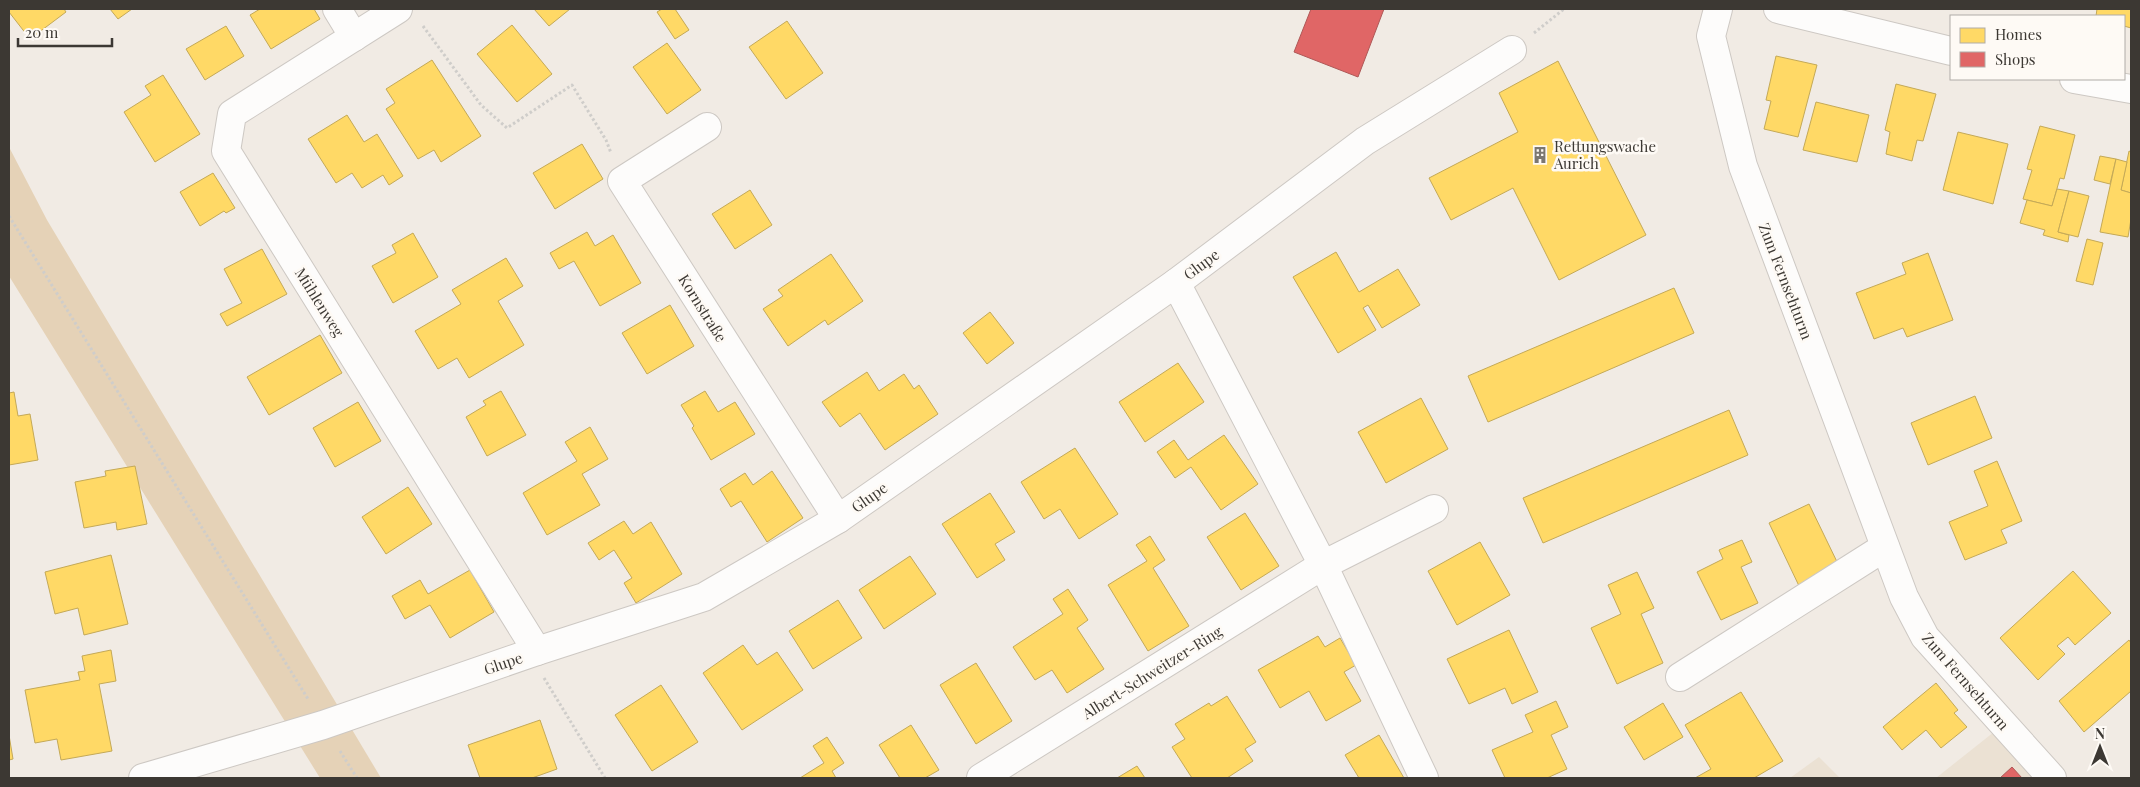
<svg xmlns="http://www.w3.org/2000/svg" width="2140" height="787" viewBox="0 0 2140 787" font-family="'Playfair Display',serif">
	<style>
		.built { fill: #ebe1d3 }
		.green { fill: #e5d2b7 }
		.homes { fill: #ffd966; stroke: #c4a957 }
		.shops { fill: #e06666; stroke: #af5857 }
		.lines { fill: none; stroke-linecap: round; stroke-linejoin: round }
		.street-casing { stroke: #cdc8c3; stroke-width: 30 }
		.secondary-casing { stroke: #cdc8c3; stroke-width: 30 }
		.path { stroke: #cfcdca; stroke-width: 3; stroke-dasharray: 2.5 2.5; stroke-linecap: butt }
		.street { stroke: #fdfcfb; stroke-width: 28 }
		.secondary { stroke: #fdfcfb; stroke-width: 28 }
		.labels { text-anchor: middle; dominant-baseline: central; stroke-width: 5; stroke-linejoin: round; paint-order: stroke }
		.poi-label { font-size: 15px; fill: #3c3833; stroke: #fefaf5; text-anchor: start }
		.street-label { font-size: 15px; fill: #3c3833; stroke: #fefaf5 }
	</style>
	<rect width="100%" height="100%" fill="#f1ebe4"/>
	<g class="built">
		<polygon points="1994,732 2034,778 1936,778"/>
		<polygon points="1819,757 1840,778 1790,778"/>
	</g>
	<polygon class="green" points="9,147 47,220 381,778 320,778 9,276"/>
	<g class="homes">
		<polygon points="9,9 64,9 66,12 30,39 9,12"/>
		<polygon points="110,9 132,9 118,19"/>
		<polygon points="260,9 314,9 320,19 271,49 250,15"/>
		<polygon points="534,9 570,9 549,26"/>
		<polygon points="662,9 675,9 689,30 675,39 657,12"/>
		<polygon points="2097,9 2131,9 2131,28 2124,26 2124,16 2096,16"/>
		<polygon points="787,21 823,73 786,99 749,47"/>
		<polygon points="512,25 552,74 517,102 477,54"/>
		<polygon points="226,26 244,56 205,80 186,49"/>
		<polygon points="667,43 701,90 667,114 633,67"/>
		<polygon points="1776,56 1817,65 1798,137 1764,129 1771,101 1766,100"/>
		<polygon points="432,60 481,136 441,162 434,150 418,159 386,109 395,103 386,89"/>
		<polygon points="1558,61 1646,235 1559,280 1513,188 1451,220 1429,178 1518,132 1499,93"/>
		<polygon points="163,75 200,134 155,162 124,112 151,95 145,86"/>
		<polygon points="1896,84 1936,94 1923,141 1917,140 1912,161 1886,154 1890,132 1885,130"/>
		<polygon points="1816,102 1869,115 1857,162 1803,150"/>
		<polygon points="347,115 364,142 377,134 403,176 389,185 383,175 362,188 352,173 336,183 308,139"/>
		<polygon points="2040,126 2075,135 2064,179 2060,178 2052,206 2023,199 2032,170 2027,169"/>
		<polygon points="1958,132 2008,144 1993,204 1943,190"/>
		<polygon points="582,144 603,179 555,209 533,173"/>
		<polygon points="2129,151 2131,152 2131,193 2121,190"/>
		<polygon points="2100,156 2116,159 2110,184 2094,180"/>
		<polygon points="2116,159 2127,162 2121,190 2131,193 2131,219 2128,237 2100,232"/>
		<polygon points="213,173 235,208 226,213 224,211 200,226 180,192"/>
		<polygon points="2057,189 2069,191 2058,232 2069,235 2068,242 2043,235 2045,230 2020,223 2027,200 2052,206"/>
		<polygon points="750,190 772,225 735,249 712,214"/>
		<polygon points="2069,191 2089,196 2078,237 2058,232"/>
		<polygon points="587,232 595,246 613,235 641,283 600,306 574,261 559,269 550,253"/>
		<polygon points="413,233 438,277 393,303 372,266 396,253 392,245"/>
		<polygon points="2087,239 2103,243 2093,285 2076,281"/>
		<polygon points="262,249 287,294 227,326 220,314 242,303 224,269"/>
		<polygon points="1336,252 1359,292 1398,269 1420,305 1382,328 1368,305 1363,308 1376,330 1338,353 1293,277"/>
		<polygon points="1928,253 1953,320 1907,337 1903,328 1874,339 1856,293 1906,274 1902,263"/>
		<polygon points="831,254 863,301 828,325 825,320 788,346 763,309 783,296 778,290"/>
		<polygon points="506,258 523,286 498,301 524,345 469,378 457,358 438,369 415,331 461,304 452,290"/>
		<polygon points="1674,288 1694,333 1488,422 1468,376"/>
		<polygon points="670,305 694,346 647,374 622,333"/>
		<polygon points="990,312 1014,343 987,364 963,333"/>
		<polygon points="320,335 342,373 269,415 247,377"/>
		<polygon points="1178,363 1204,402 1145,442 1119,402"/>
		<polygon points="867,372 879,391 904,374 914,389 919,385 938,414 885,450 860,413 840,427 822,402"/>
		<polygon points="501,391 526,435 487,456 466,417 486,405 483,401"/>
		<polygon points="705,391 718,412 735,402 755,434 711,460 692,428 694,426 681,405"/>
		<polygon points="14,392 18,416 30,414 38,460 9,465 9,393"/>
		<polygon points="1975,396 1992,438 1928,465 1911,423"/>
		<polygon points="1421,398 1448,449 1386,483 1358,432"/>
		<polygon points="358,402 381,441 335,467 313,428"/>
		<polygon points="1729,410 1748,455 1543,543 1523,498"/>
		<polygon points="590,427 608,459 582,474 600,505 547,535 523,493 577,461 565,442"/>
		<polygon points="1224,435 1258,484 1221,510 1191,467 1175,478 1157,452 1174,440 1188,460"/>
		<polygon points="1075,448 1118,514 1079,539 1060,509 1044,519 1021,482"/>
		<polygon points="1997,461 2022,521 2001,530 2007,543 1965,560 1949,522 1988,506 1974,471"/>
		<polygon points="135,466 147,524 117,530 116,522 84,528 75,482 106,476 105,471"/>
		<polygon points="772,471 803,518 767,542 741,501 731,507 720,489 745,473 753,485"/>
		<polygon points="408,487 432,524 386,554 362,517"/>
		<polygon points="990,493 1015,532 995,544 1005,560 977,578 942,524"/>
		<polygon points="1809,504 1840,568 1800,588 1769,523"/>
		<polygon points="1245,513 1279,566 1241,590 1207,537"/>
		<polygon points="624,521 633,534 651,522 682,574 636,603 624,583 632,578 614,550 599,560 588,543"/>
		<polygon points="1150,536 1165,560 1153,568 1189,626 1148,651 1108,585 1147,561 1136,545"/>
		<polygon points="1742,540 1752,562 1741,567 1758,603 1721,620 1697,572 1723,559 1719,550"/>
		<polygon points="1480,542 1510,595 1457,625 1428,571"/>
		<polygon points="111,555 128,624 84,635 78,608 55,614 45,572"/>
		<polygon points="910,556 936,594 884,629 859,590"/>
		<polygon points="470,570 494,612 450,638 430,605 405,619 392,596 420,580 428,594"/>
		<polygon points="2073,571 2111,613 2075,645 2068,637 2057,646 2065,654 2038,680 2000,638"/>
		<polygon points="1637,572 1654,608 1641,614 1663,663 1617,684 1591,628 1621,614 1608,585"/>
		<polygon points="1068,589 1088,620 1077,628 1104,669 1067,693 1052,670 1035,680 1013,647 1063,614 1053,599"/>
		<polygon points="838,600 862,638 813,669 789,631"/>
		<polygon points="1509,630 1538,692 1512,704 1505,688 1469,704 1447,659"/>
		<polygon points="1318,636 1325,647 1340,638 1356,665 1344,672 1361,701 1326,721 1309,691 1280,708 1258,670"/>
		<polygon points="2129,640 2131,643 2131,691 2084,732 2059,701"/>
		<polygon points="743,645 757,665 777,652 803,690 742,730 703,673"/>
		<polygon points="111,650 116,681 99,684 112,751 61,760 57,739 35,743 25,690 80,680 78,672 85,671 82,656"/>
		<polygon points="976,663 1012,721 976,744 940,685"/>
		<polygon points="1936,683 1958,710 1954,713 1967,727 1941,748 1926,730 1902,750 1883,727"/>
		<polygon points="661,685 698,742 652,771 615,715"/>
		<polygon points="1741,692 1783,761 1754,778 1695,778 1711,769 1685,725"/>
		<polygon points="1227,696 1256,742 1245,749 1253,761 1227,778 1192,778 1172,747 1185,739 1175,724 1209,703 1211,706"/>
		<polygon points="1556,701 1568,727 1551,735 1567,769 1547,778 1505,778 1492,750 1533,732 1525,715"/>
		<polygon points="1663,703 1683,737 1644,760 1624,727"/>
		<polygon points="540,720 557,769 532,778 480,778 468,745"/>
		<polygon points="911,725 939,770 925,778 900,778 879,745"/>
		<polygon points="9,735 13,759 9,760"/>
		<polygon points="1379,735 1404,778 1359,778 1345,755"/>
		<polygon points="827,737 844,763 832,771 836,778 800,778 824,763 813,746"/>
		<polygon points="1137,766 1145,778 1117,778"/>
	</g>
	<g class="shops">
		<polygon points="1311,9 1384,9 1358,77 1294,52"/>
		<polygon points="2012,767 2022,778 2000,778"/>
	</g>
	<g class="lines">
		<g class="street-casing">
			<g id="street">
				<polyline points="337,9 354,37"/>
				<polyline points="398,9 232,114 226,151 537,651"/>
				<polyline points="1718,9 1711,36 1743,166 1904,597 1925,637 2052,778"/>
				<polyline points="707,127 622,181 838,519"/>
				<polyline points="1176,283 1323,565 1434,509"/>
				<polyline points="1680,677 1885,547"/>
				<polyline points="143,778 323,725 537,651 704,597 838,519 1176,283 1365,141 1512,50"/>
				<polyline points="981,778 1323,565 1424,778"/>
			</g>
		</g>
		<g class="secondary-casing">
			<g id="secondary">
				<polyline points="1778,9 1951,51"/>
				<polyline points="2074,79 2131,89"/>
			</g>
		</g>
		<g class="path">
			<polyline points="423,26 481,105 507,128 572,85 606,140 611,153"/>
			<polyline points="1534,33 1564,9"/>
			<polyline points="9,216 308,699"/>
			<polyline points="544,678 605,778"/>
			<polyline points="340,751 357,778"/>
		</g>
		<use href="#street" class="street"/>
		<use href="#secondary" class="secondary"/>
	</g>
	<defs>
		<g id="building-bare" transform="scale(1.35)"><path d="M-4-6H4V6H1V3H-1V6H-4ZM-2.5-4.3h1.7v1.8h-1.7ZM.8-4.3h1.7v1.8H.8ZM-2.5-1h1.7V.8h-1.7ZM.8-1h1.7V.8H.8Z" fill="#7b7771" stroke="#fefaf5" stroke-width="2.5" paint-order="stroke"/></g>
	</defs>
	<g fill-rule="evenodd">
		<use href="#building-bare" x="1540" y="155"/>
	</g>
	<g class="labels">
		<g class="poi-label">
			<text x="1554" y="146">Rettungswache<tspan x="1554" dy="17">Aurich</tspan></text>
		</g>
		<g class="street-label">
			<text transform="translate(1201 264) rotate(-37)">Glupe</text>
			<text transform="translate(1786 281) rotate(69)">Zum Fernsehturm</text>
			<text transform="translate(320 302) rotate(58)">Mühlenweg</text>
			<text transform="translate(703 308) rotate(58)">Kornstraße</text>
			<text transform="translate(869 497) rotate(-35)">Glupe</text>
			<text transform="translate(503 663) rotate(-19)">Glupe</text>
			<text transform="translate(1152 672) rotate(-32)">Albert-Schweitzer-Ring</text>
			<text transform="translate(1966 681) rotate(49)">Zum Fernsehturm</text>
		</g>
	</g>
	<rect width="2140" height="787" fill="none" stroke="#3c3833" stroke-width="20"/>
	<rect x="1950" y="15" width="175" height="65" fill="#fefaf5" stroke="#b0aca7"/>
	<rect x="1960" y="28" width="25" height="15" fill="#ffd966" stroke="#b0aca7"/>
	<text x="1995" y="40" font-size="15" fill="#3c3833">Homes</text>
	<rect x="1960" y="52" width="25" height="15" fill="#e06666" stroke="#b0aca7"/>
	<text x="1995" y="65" font-size="15" fill="#3c3833">Shops</text>
	<g transform="translate(2100 747)" stroke="#fefaf5" stroke-width="4" paint-order="stroke">
	<path d="M0-4L9 19L0 12L-9 19Z" fill="#3c3833"/>
	<text y="-8" font-size="14" font-weight="bold" text-anchor="middle" fill="#3c3833">N</text>
	</g>
	<path d="M18 38v8h94v-8" fill="none" stroke="#3c3833" stroke-width="2.5"/>
	<text x="25" y="38" font-size="15" fill="#3c3833" stroke="#fefaf5" stroke-width="4" paint-order="stroke">20 m</text>
</svg>
